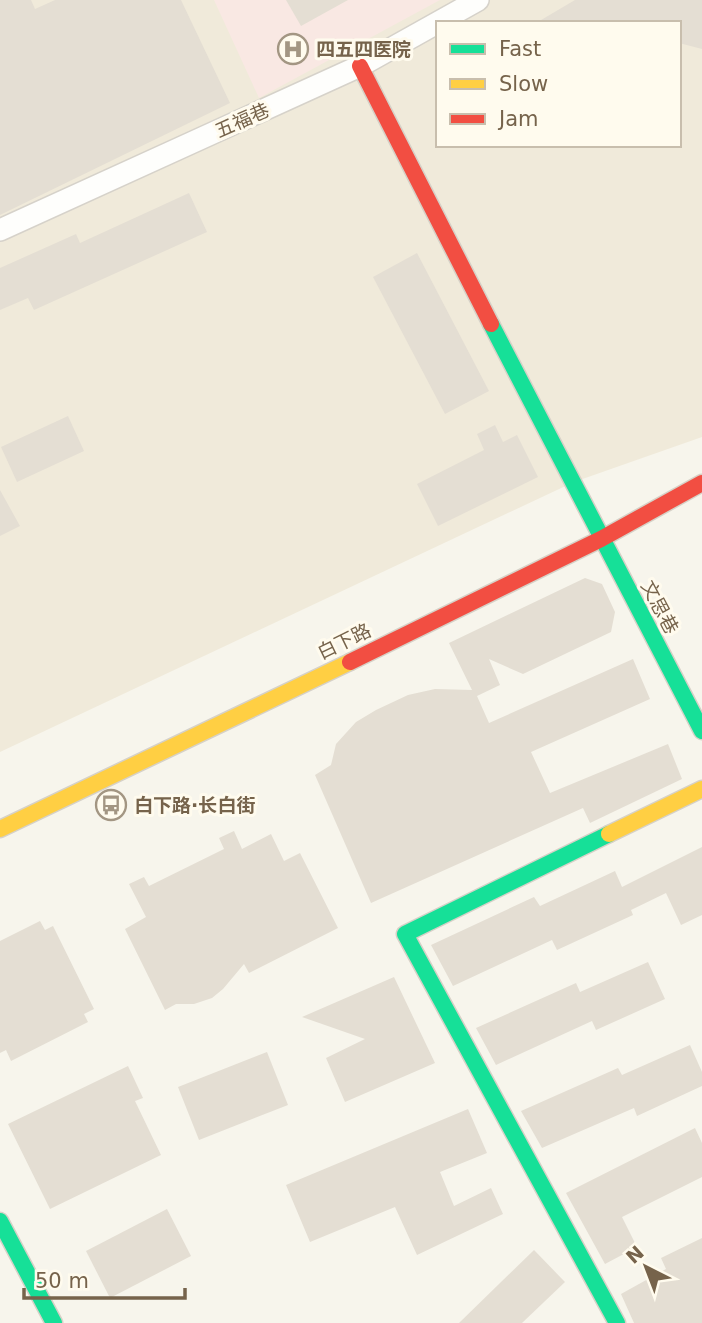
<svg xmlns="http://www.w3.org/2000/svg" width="702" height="1323" viewBox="0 0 702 1323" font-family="'DejaVu Sans','Noto Sans SC',sans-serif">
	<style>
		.residential { fill: #f0eada; fill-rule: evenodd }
		.medical { fill: #f9e8e3 }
		.building { fill: #e4ded3 }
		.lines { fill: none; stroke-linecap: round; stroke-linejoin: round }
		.street-casing { stroke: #d6d2ca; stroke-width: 24 }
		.fast-casing { stroke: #d6d1c7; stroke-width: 19 }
		.slow-casing { stroke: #d6d1c7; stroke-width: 19 }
		.jam-casing { stroke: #d6d1c7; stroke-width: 19 }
		.street { stroke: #fefefc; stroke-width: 21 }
		.fast { stroke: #16e098; stroke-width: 16 }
		.slow { stroke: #ffcf43; stroke-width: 16 }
		.jam { stroke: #f24e42; stroke-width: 16 }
		.labels { text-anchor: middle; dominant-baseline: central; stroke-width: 6; stroke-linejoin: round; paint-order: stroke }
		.poi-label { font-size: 19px; font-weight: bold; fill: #76634b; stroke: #fffbee; text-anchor: start }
		.street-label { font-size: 19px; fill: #76634b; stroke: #fffbee }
	</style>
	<rect width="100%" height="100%" fill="#f7f5ec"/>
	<path class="residential" d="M0 0H702V437L574 482 0 752ZM438 23H679V145H438Z"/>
	<polygon class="medical" points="214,0 440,0 259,98"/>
	<g class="building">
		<polygon points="0,0 31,0 35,9 55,0 181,0 230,103 0,215"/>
		<polygon points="286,0 348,0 301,26"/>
		<polygon points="575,0 702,0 702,49 679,43 679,23 536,23"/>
		<polygon points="189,193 207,232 34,310 28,298 0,310 0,268 76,234 80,243"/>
		<polygon points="417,253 489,391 445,414 373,277"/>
		<polygon points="68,416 84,451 17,482 1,447"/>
		<polygon points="495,425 503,442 517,435 538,477 438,526 417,484 484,450 477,434"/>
		<polygon points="0,490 20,526 0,536"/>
		<polygon points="585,578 602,584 615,612 611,632 523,674 489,659 500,685 477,696 489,723 633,659 650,699 531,752 550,793 668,744 682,779 590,823 583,808 371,903 315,775 331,765 336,744 356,722 376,710 408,695 435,689 472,690 449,643"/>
		<polygon points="234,831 242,849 271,834 284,861 300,853 338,928 249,973 244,964 223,989 212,998 194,1004 176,1004 165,1010 125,929 146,917 129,884 144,877 149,886 224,849 219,838"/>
		<polygon points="702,847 702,915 681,925 666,893 631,910 633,915 557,950 552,940 453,986 431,945 534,897 540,906 615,871 622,887"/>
		<polygon points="40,921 45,930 53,926 94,1009 84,1014 88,1022 11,1061 6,1050 0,1053 0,941"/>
		<polygon points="648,962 665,999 596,1030 592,1021 496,1065 476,1028 576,983 580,992"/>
		<polygon points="394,977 435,1063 345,1102 326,1058 365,1039 302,1017"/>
		<polygon points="690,1045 702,1072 702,1086 637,1116 634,1108 542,1148 521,1111 618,1068 622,1075"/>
		<polygon points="267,1052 288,1105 199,1140 178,1087"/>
		<polygon points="128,1066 143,1098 135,1101 161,1155 50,1209 8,1124"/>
		<polygon points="468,1109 487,1153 440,1172 454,1206 491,1188 503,1214 417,1255 395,1207 310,1242 286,1185"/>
		<polygon points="695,1128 702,1143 702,1177 622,1217 637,1247 605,1264 566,1193"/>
		<polygon points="167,1209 191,1256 110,1298 86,1251"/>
		<polygon points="702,1238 702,1323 634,1323 621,1294 666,1269 661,1258"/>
		<polygon points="534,1250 565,1282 522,1323 459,1323"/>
	</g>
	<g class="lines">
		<g class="street-casing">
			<polyline id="street" points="0,230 360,66 478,0"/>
		</g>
		<g class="fast-casing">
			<g id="fast">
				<polyline points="491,324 702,731"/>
				<polyline points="609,834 405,934 617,1323"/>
				<polyline points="0,1221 54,1323"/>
			</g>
		</g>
		<g class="slow-casing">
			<g id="slow">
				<polyline points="0,829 350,662"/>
				<polyline points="609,834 702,789"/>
			</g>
		</g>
		<g class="jam-casing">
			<g id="jam">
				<polyline points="360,66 491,324"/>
				<polyline points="350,662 601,539 702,483"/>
			</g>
		</g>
		<use href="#street" class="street"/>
		<use href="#fast" class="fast"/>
		<use href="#slow" class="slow"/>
		<use href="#jam" class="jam"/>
	</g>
	<defs>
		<g id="hospital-ring" transform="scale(1.575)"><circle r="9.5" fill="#fffbee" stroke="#a39683" stroke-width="1.5"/><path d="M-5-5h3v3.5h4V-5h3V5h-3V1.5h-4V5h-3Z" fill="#a39683"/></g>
		<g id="bus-ring" transform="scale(1.575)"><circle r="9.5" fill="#fffbee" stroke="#a39683" stroke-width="1.5"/><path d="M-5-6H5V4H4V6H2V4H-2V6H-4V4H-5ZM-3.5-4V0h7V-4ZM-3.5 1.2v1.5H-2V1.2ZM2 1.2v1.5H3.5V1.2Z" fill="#a39683"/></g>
	</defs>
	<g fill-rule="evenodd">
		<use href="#hospital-ring" x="293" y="49"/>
		<use href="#bus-ring" x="111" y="805"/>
	</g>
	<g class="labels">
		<g class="poi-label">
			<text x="316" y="49">四五四医院</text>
			<text x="134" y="805">白下路·长白街</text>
		</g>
		<g class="street-label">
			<text transform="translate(242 120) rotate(-24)">五福巷</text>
			<text transform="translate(660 607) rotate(62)">文思巷</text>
			<text transform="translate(344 641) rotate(-26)">白下路</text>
		</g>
	</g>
	<rect x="436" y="21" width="245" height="126" fill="#fffbee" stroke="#c8bead" stroke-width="2"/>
	<rect x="450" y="44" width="35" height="10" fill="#16e098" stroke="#c8bead" stroke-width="2"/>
	<text x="499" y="56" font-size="21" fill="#76634b">Fast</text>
	<rect x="450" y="79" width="35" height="10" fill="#ffcf43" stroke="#c8bead" stroke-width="2"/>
	<text x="499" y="91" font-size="21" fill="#76634b">Slow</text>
	<rect x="450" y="114" width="35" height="10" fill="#f24e42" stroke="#c8bead" stroke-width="2"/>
	<text x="499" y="126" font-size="21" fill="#76634b">Jam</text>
	<g transform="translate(646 1267) rotate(318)" stroke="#fffbee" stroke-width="5" paint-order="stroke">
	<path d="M0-5L12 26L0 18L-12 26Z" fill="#76634b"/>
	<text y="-10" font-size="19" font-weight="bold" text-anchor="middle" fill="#76634b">N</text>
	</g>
	<path d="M24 1288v10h161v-10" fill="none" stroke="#76634b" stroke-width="3.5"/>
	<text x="35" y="1288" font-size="21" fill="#76634b" stroke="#fffbee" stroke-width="5" paint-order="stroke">50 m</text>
</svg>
